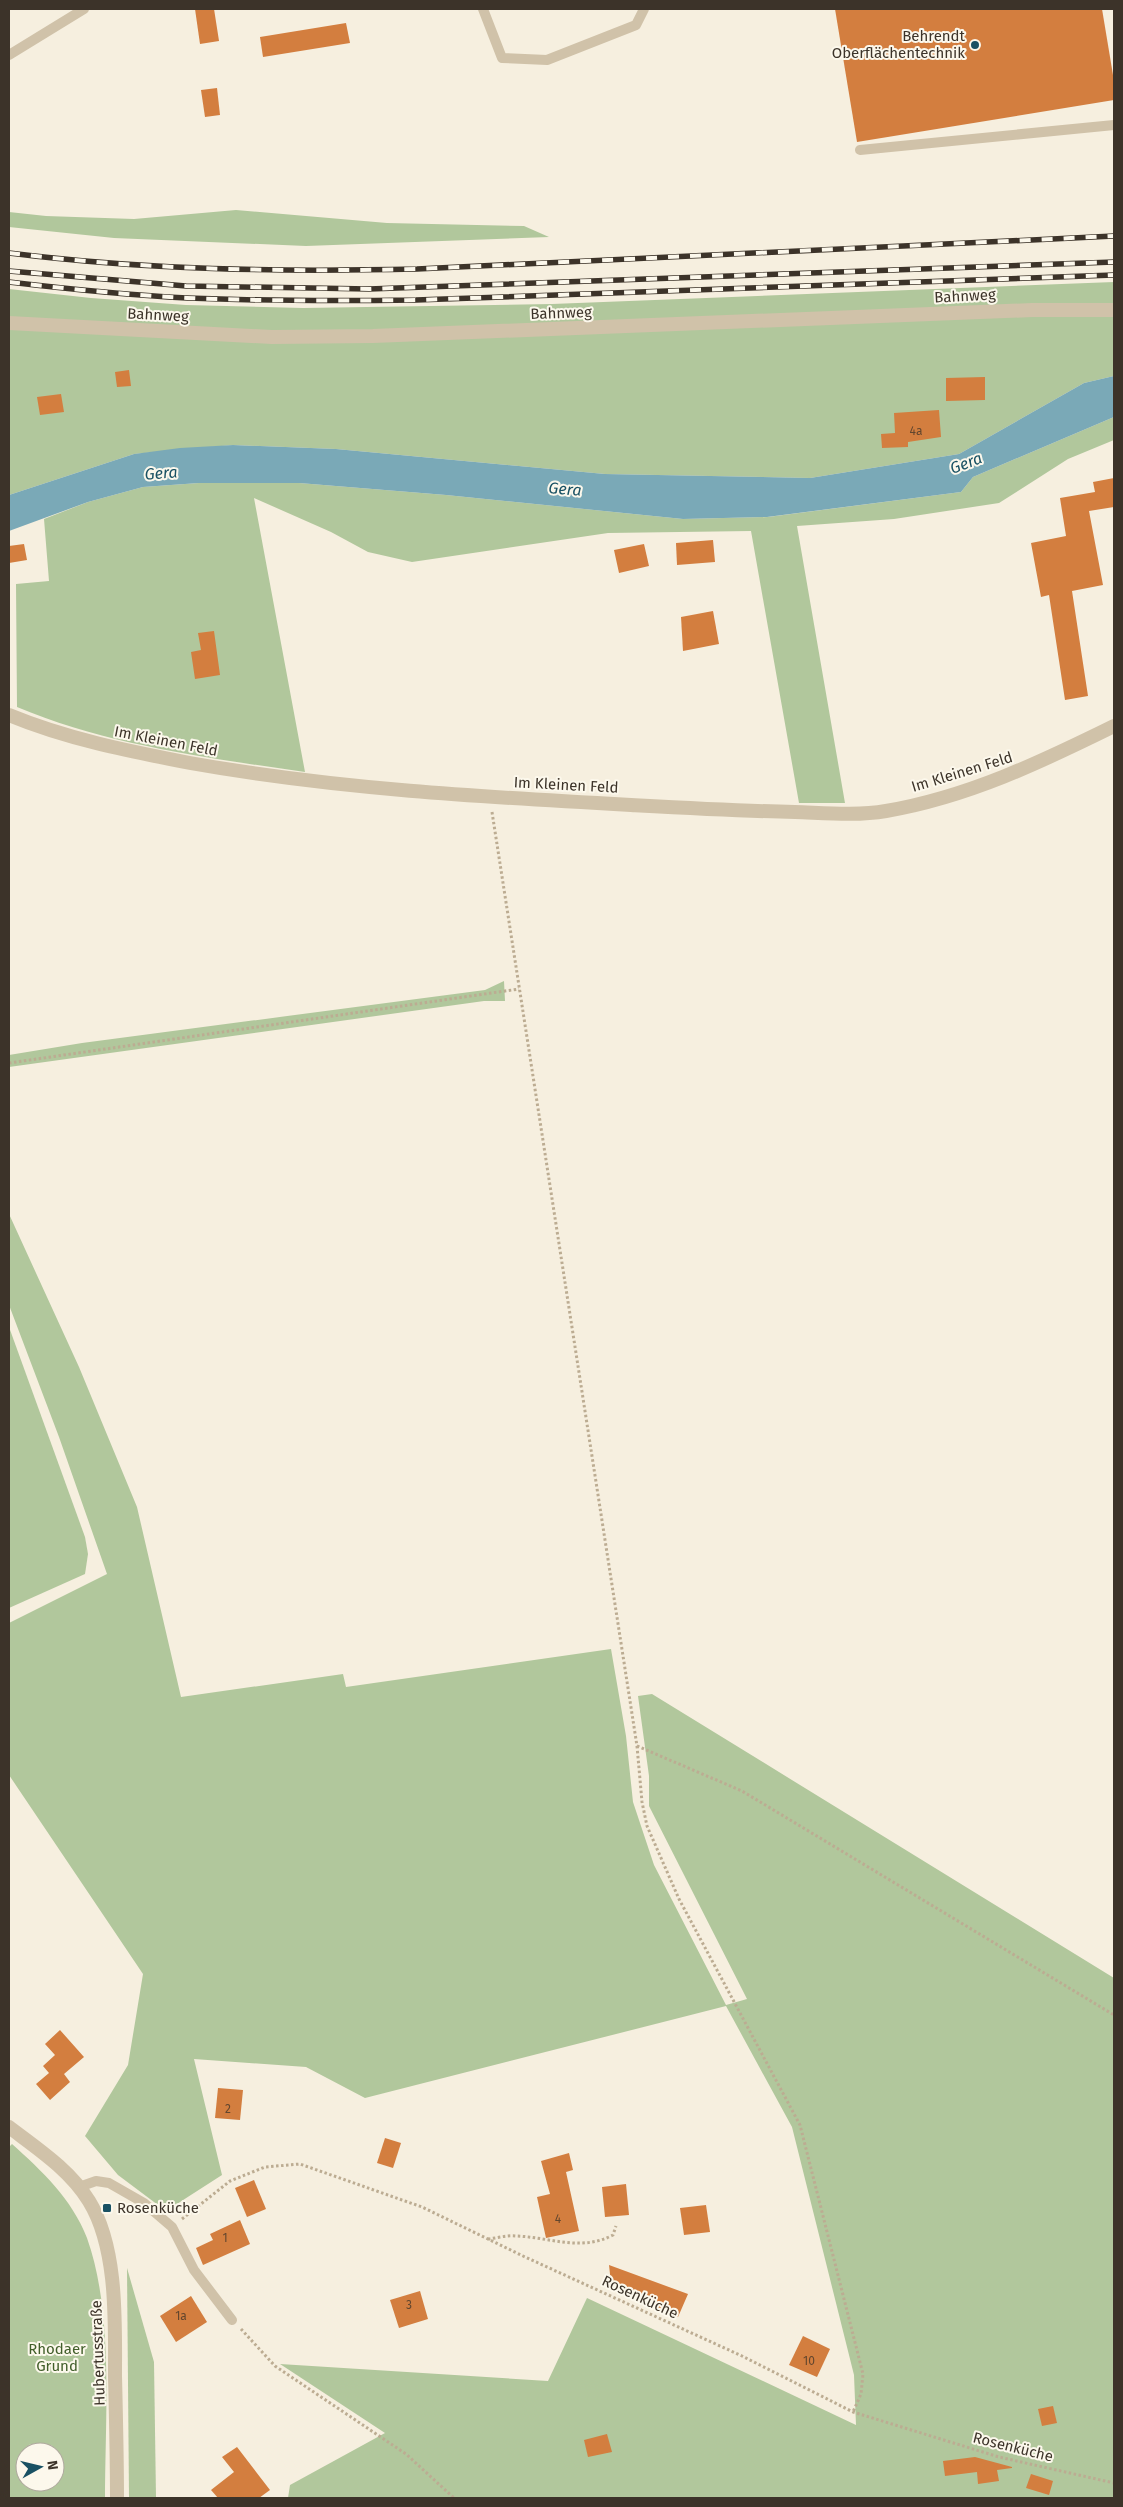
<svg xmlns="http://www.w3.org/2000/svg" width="1123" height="2507" viewBox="0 0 1123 2507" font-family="'Fira Sans',sans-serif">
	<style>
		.green { fill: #b1c79c; fill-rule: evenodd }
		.water { fill: #7aa9b7 }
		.building { fill: #d37e3f }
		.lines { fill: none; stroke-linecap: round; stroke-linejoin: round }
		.path { stroke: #bcac92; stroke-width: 3; stroke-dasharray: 2.5 2.5; stroke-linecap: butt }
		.service { stroke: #d0c2a9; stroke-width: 10 }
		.minor { stroke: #d0c2a9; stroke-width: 14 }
		.tertiary { stroke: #d0c2a9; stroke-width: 14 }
		.rail-casing { stroke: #3c3329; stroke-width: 5.5 }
		.rail { stroke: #fcf8ec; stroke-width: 4; stroke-dasharray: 11; stroke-linecap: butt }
		.poi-dot { fill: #195163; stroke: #fcf8ec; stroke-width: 2 }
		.labels { text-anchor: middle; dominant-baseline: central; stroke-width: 4; stroke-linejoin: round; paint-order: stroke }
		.number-label { font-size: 12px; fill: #62462e }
		.poi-label { font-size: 15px; fill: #3c3329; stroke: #fcf8ec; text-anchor: end }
		.street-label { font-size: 15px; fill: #3c3329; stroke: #fcf8ec }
		.park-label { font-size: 15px; fill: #415e2a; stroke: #fcf8ec }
		.water-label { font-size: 16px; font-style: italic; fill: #195163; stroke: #fcf8ec }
	</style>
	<rect width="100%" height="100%" fill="#f6efdf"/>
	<g class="green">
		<polygon points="236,210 387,223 524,226 549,237 306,246 114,238 9,227 9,212 46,216 134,219"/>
		<polygon points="1114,282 1114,376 1084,383 959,454 810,478 605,474 336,449 233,445 134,454 9,495 9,289 91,298 186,305 303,308 552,304"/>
		<path d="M1114 417V440L1068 459 999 503 894 519 797 526 845 803H799L751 531 608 533 412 562 368 552 331 532 254 498 305 772C209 758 107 745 17 707L16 584 49 581 44 519 88 502 143 487 199 483H299L446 495 683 519 768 517 961 492 973 477Z"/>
		<polygon points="504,981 505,1001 484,1001 9,1067 9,1055 82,1043 485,990"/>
		<polygon points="9,1214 79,1367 137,1507 181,1697 343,1674 346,1687 611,1649 626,1736 633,1802 654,1865 726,2005 747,1999 649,1806 649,1776 638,1696 652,1694 1114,1978 1114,2498 288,2498 290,2485 385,2433 280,2364 548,2381 587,2298 856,2425 854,2375 792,2127 726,2006 365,2098 306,2067 194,2059 222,2175 166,2211 118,2175 85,2136 128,2065 143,1974 9,1775 9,1623 107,1574 59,1437 9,1305"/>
		<polygon points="9,1327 85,1537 88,1554 85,1574 9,1608"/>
		<path d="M12 2144C42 2171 72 2199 87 2238 114 2313 105 2418 105 2498H9V2147ZM25 2452H55V2482H25Z"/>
		<polygon points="127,2268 154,2362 156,2498 129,2498"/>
	</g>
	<polygon class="water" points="1114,376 1114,417 973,477 961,492 767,517 683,519 446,495 299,483 199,483 143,487 88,502 9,531 9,495 134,454 180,448 233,445 336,449 605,474 810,478 959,454 1084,383"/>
	<g class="building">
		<polygon points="195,9 214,9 219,41 200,44"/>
		<polygon points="835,9 1102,9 1114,81 1114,100 857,142"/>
		<polygon points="346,23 350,43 263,57 260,37"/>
		<polygon points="217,88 220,115 205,117 201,90"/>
		<polygon points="129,370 131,386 117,387 115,372"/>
		<polygon points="985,377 985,400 946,401 946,378"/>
		<polygon points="61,394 64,412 40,415 37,397"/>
		<polygon points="939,410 941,437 908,442 908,447 882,448 881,434 895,433 894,413"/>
		<polygon points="1114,478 1114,507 1089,511 1103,585 1072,591 1088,696 1065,700 1049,595 1041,597 1031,543 1066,536 1060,498 1095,492 1093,482"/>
		<polygon points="713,540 715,562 677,565 676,543"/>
		<polygon points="24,544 27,560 9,563 9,546"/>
		<polygon points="644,544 649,566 619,573 614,550"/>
		<polygon points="713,611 719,644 683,651 681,617"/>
		<polygon points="214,631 220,675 195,679 191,652 201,650 198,633"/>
		<polygon points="60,2030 84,2057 64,2074 70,2082 50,2100 36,2084 49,2073 43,2066 55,2055 45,2044"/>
		<polygon points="218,2088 243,2090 240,2120 215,2118"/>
		<polygon points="385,2138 401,2143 393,2168 377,2163"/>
		<polygon points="569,2153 573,2170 566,2172 579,2231 546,2238 537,2197 550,2194 541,2161"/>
		<polygon points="254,2180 266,2209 247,2217 235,2188"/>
		<polygon points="626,2184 629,2215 605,2217 602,2187"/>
		<polygon points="706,2205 710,2232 684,2235 680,2208"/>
		<polygon points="240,2220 250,2244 203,2265 196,2248 213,2240 210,2234"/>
		<polygon points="609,2265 688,2294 678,2317 648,2304 650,2299 611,2283"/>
		<polygon points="420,2291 428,2319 399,2328 390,2300"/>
		<polygon points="191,2296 207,2322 176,2342 160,2316"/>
		<polygon points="803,2336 830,2349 817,2377 789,2365"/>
		<polygon points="1053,2406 1057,2423 1042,2426 1038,2409"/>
		<polygon points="607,2434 612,2452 588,2457 584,2440"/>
		<polygon points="237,2447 270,2490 259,2498 218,2498 211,2490 234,2472 222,2457"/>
		<polygon points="975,2457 1012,2467 1012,2468 997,2470 999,2481 978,2484 977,2472 945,2476 943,2461"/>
		<polygon points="1031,2474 1053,2481 1049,2495 1026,2488"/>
	</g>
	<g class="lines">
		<g class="path">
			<polyline points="492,812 637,1746 642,1802 647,1826 679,1899 800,2125 863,2374 861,2394 853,2412"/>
			<polyline points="9,1063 519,989"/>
			<polyline points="637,1746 742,1791 1114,2015"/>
			<polyline points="182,2219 230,2181 265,2167 300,2164 422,2207 523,2256 742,2356 853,2412 999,2457 1114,2483"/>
			<path d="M488 2239C497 2238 507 2235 516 2236 549 2237 581 2252 613 2235L616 2226"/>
			<polyline points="241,2329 275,2366 406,2454 454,2498"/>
		</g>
		<g class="service">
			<polyline points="483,9 502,58 547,60 636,25 644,9"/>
			<polyline points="9,55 84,9"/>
			<polyline points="860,150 1114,125"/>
			<polyline points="79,2187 96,2181 109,2183 144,2203 172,2227 194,2270 232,2320"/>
		</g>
		<g class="minor">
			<polyline points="9,323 272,337 373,336 1032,310 1114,310"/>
			<path d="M9 715C67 739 128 751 190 763 336 789 483 797 631 805 686 808 740 811 795 812 825 813 857 816 886 811 968 797 1041 762 1114 726"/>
		</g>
		<path class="tertiary" d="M9 2127C38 2149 70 2170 89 2201 118 2248 115 2323 115 2376 116 2417 117 2458 117 2498"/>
		<g class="rail-casing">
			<g id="rail">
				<path d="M9 253C145 270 280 272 417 269L1114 236"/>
				<polyline points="9,271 186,286 369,289 1114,262"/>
				<path d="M9 282C68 289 128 295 187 298 264 301 340 301 416 300L1114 275"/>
			</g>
		</g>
		<use href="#rail" class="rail"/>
	</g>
	<g class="poi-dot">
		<circle cx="975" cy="45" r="5"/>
		<rect x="102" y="2203" width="10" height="10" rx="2.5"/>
	</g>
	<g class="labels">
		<g class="number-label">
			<text x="916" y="431">4a</text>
			<text x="228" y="2109">2</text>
			<text x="558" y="2219">4</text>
			<text x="225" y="2238">1</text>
			<text x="409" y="2305">3</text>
			<text x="181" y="2316">1a</text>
			<text x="809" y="2361">10</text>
		</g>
		<g class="poi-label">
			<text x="965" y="36">Behrendt<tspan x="965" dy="17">Oberflächentechnik</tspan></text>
			<text x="117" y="2208" text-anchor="start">Rosenküche</text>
		</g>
		<g class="street-label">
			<text transform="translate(965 296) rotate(-3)">Bahnweg</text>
			<text transform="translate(561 313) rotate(-2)">Bahnweg</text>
			<text transform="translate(158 315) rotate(3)">Bahnweg</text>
			<text transform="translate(166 741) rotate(11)">Im Kleinen Feld</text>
			<text transform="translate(962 772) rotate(-17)">Im Kleinen Feld</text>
			<text transform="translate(566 785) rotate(3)">Im Kleinen Feld</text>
			<text transform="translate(640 2297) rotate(25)">Rosenküche</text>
			<text transform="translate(98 2353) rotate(-92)">Hubertusstraße</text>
			<text transform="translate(1013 2447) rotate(14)">Rosenküche</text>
		</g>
		<g class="park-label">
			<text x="57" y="2349">Rhodaer<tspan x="57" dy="17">Grund</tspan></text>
		</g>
		<g class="water-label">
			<text transform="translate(966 463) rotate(-21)">Gera</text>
			<text transform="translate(161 473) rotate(-4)">Gera</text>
			<text transform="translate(565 489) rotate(5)">Gera</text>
		</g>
	</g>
	<rect width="1123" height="2507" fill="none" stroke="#3c3329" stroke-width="20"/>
	<g transform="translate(40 2467) rotate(82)"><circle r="24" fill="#fcf8ec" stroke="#afa99e"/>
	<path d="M0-4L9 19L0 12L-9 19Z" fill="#195163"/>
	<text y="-8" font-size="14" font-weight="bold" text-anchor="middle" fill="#3c3329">N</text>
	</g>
</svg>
